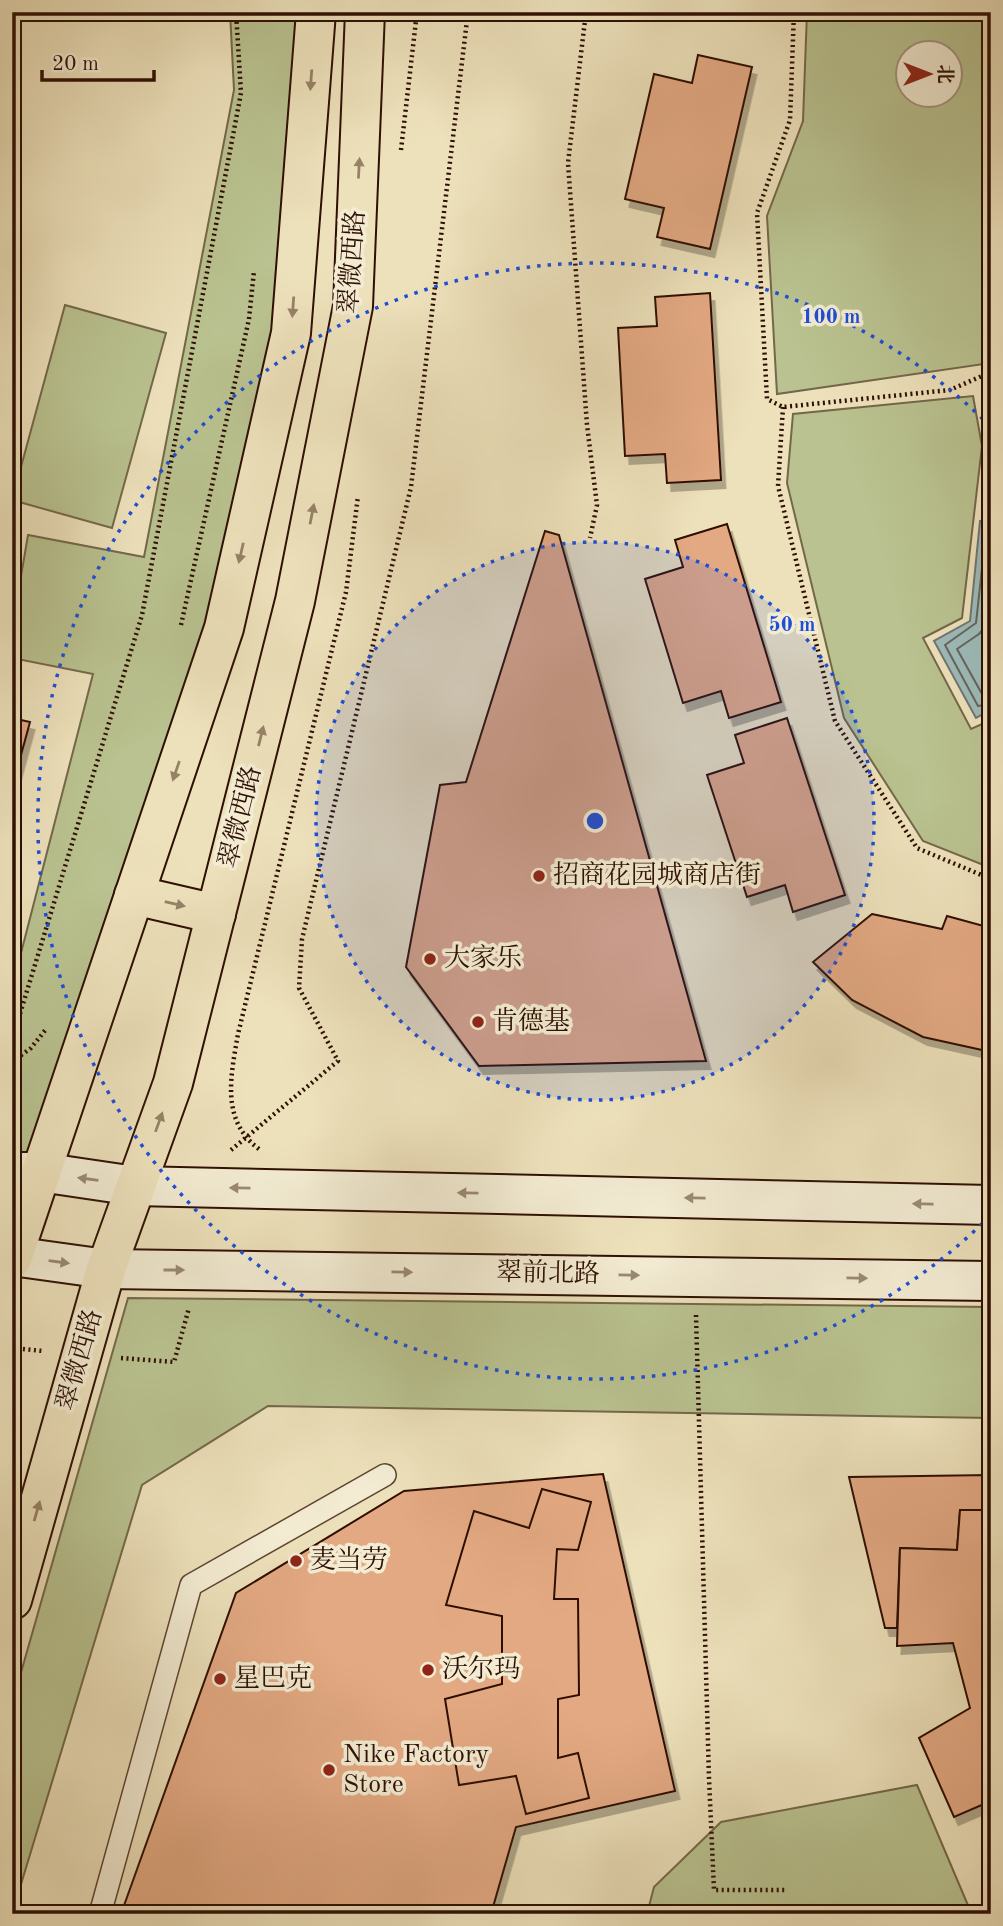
<svg xmlns="http://www.w3.org/2000/svg" width="1003" height="1926" viewBox="0 0 1003 1926" font-family="'Old Standard TT','Noto Serif SC',serif">
	<style>
		.green { fill: #b9c290; stroke: #74684a; stroke-width: 2; fill-rule: evenodd }
		.water { fill: #9dbbba; stroke: #717671; stroke-width: 2 }
		.lines { fill: none; stroke-linecap: round; stroke-linejoin: round }
		.shore { stroke: #66655e; stroke-width: 2 }
		.building { fill: #e3a983; stroke: #2e0f03; stroke-width: 2; filter: url(#shadow) }
		.lane-casing { stroke: #5e4431; stroke-width: 24 }
		.secondary-casing { stroke: #2e0f03; stroke-width: 42 }
		.primary-casing { stroke: #2e0f03; stroke-width: 42 }
		.path { stroke: #2e0f03; stroke-width: 4.5; stroke-dasharray: 2 3.5; stroke-linecap: butt }
		.lane { stroke: #f3ecd3; stroke-width: 21 }
		.secondary { stroke: #f3ecd3; stroke-width: 38 }
		.primary { stroke: #ede1bb; stroke-width: 38 }
		.oneway { fill: #978268 }
		.oneway2 { fill: #9a8975 }
		.ring { fill: none; stroke: #1d4ed8; stroke-width: 3.5; stroke-dasharray: 3.5 7 }
		.poi-dot { fill: #8f2418; stroke: #f3ecd3; stroke-width: 2.5 }
		.labels { text-anchor: middle; dominant-baseline: central; stroke-width: 7; stroke-linejoin: round; paint-order: stroke }
		.street-label { font-size: 26px; fill: #2e0f03; stroke: #f3ecd3 }
		.poi-label { font-size: 26px; fill: #2e0f03; stroke: #f3ecd3; text-anchor: start }
		.centre { fill: #1d4ed8; stroke: #f3ecd3; stroke-width: 3.5 }
		.ring-label { font-size: 21px; text-anchor: middle; font-weight: bold; fill: #1d4ed8; stroke: #f3ecd3; stroke-width: 7; stroke-linejoin: round; paint-order: stroke }
	</style>
	<defs>
		<filter id="shadow"><feDropShadow dx="4.5" dy="8" stdDeviation="0" flood-color="#0004"/></filter>
	</defs>
	<rect width="100%" height="100%" fill="#ede1bb"/>
	<filter id="stains"><feTurbulence type="fractalNoise" baseFrequency=".00286" numOctaves="4"/><feColorMatrix values="0 0 0 0 .2 0 0 0 0 .09 0 0 0 0 .02 0 0 0 .5 -.17"/></filter>
	<radialGradient id="worn" r=".72"><stop offset=".6" stop-color="#630" stop-opacity="0"/><stop offset="1" stop-color="#630" stop-opacity=".3"/></radialGradient>
	<g class="green">
		<polygon points="230,12 304,12 280,327 210,625 30,1161 12,1158 12,988 93,674 12,658 12,629 28,535 144,557 234,90"/>
		<path d="M807 12H936L991 23V363L777 394 767 216 803 121ZM908 52H950V94H908Z"/>
		<polygon points="65,305 166,333 112,528 12,500"/>
		<polygon points="973,396 982,446 962,618 923,638 971,729 991,720 991,868 923,841 844,718 787,483 793,414"/>
		<polygon points="128,1298 991,1307 991,1418 268,1406 142,1485 12,1914 12,1704"/>
		<polygon points="917,1785 970,1910 968,1914 647,1914 654,1887 721,1822"/>
	</g>
	<polygon class="water" points="980,521 991,523 991,710 976,718 934,641 970,621"/>
	<g class="lines">
		<g class="shore">
			<polyline points="991,529 986,532 976,623 945,645 978,706 991,704"/>
			<polyline points="991,568 984,628 979,634 957,649 982,694 991,695"/>
		</g>
	</g>
	<g class="building">
		<polygon points="698,55 752,67 710,249 657,237 664,208 625,199 654,74 692,83"/>
		<polygon points="710,293 721,480 667,483 665,454 625,456 618,328 657,326 655,297"/>
		<polygon points="727,524 781,702 729,718 721,691 683,703 645,579 683,567 675,540"/>
		<polygon points="545,531 559,535 706,1061 479,1066 406,967 440,785 466,782"/>
		<polygon points="12,718 30,722 12,788"/>
		<polygon points="787,718 845,895 793,912 785,885 747,897 707,775 744,763 735,735"/>
		<polygon points="872,914 942,929 947,916 991,928 991,1052 923,1037 852,1000 813,962"/>
		<polygon points="603,1474 675,1791 516,1827 491,1914 121,1914 236,1593 404,1491"/>
		<polygon points="991,1475 991,1510 960,1510 957,1550 900,1548 897,1628 885,1628 849,1477"/>
		<polygon points="542,1489 591,1502 578,1550 557,1549 554,1599 578,1599 579,1695 558,1699 558,1758 578,1753 589,1798 526,1814 516,1776 459,1785 445,1699 502,1684 502,1616 446,1605 474,1511 529,1528"/>
		<polygon points="960,1510 991,1510 991,1801 954,1817 919,1738 970,1708 953,1643 897,1646 900,1548 957,1550"/>
	</g>
	<g class="lines">
		<g class="lane-casing">
			<polyline id="lane" points="100,1914 191,1585 385,1475"/>
		</g>
		<g class="secondary-casing">
			<g id="secondary">
				<polyline points="12,1172 40,1172 135,1186 991,1205"/>
				<polyline points="12,1256 106,1269 991,1281"/>
			</g>
		</g>
		<g class="primary-casing">
			<g id="primary">
				<polyline points="134,895 216,914"/>
				<polyline points="12,1259 224,628 291,333 316,12"/>
				<polyline points="12,1600 106,1269 173,1083 295,601 353,306 365,12"/>
			</g>
		</g>
		<g class="path">
			<polyline points="586,12 568,163 587,425 597,505 590,538"/>
			<polyline points="794,12 790,120 757,213 767,399 783,407 950,390 991,372"/>
			<polyline points="401,150 417,12"/>
			<polyline points="783,407 778,486 835,721 917,848 991,879"/>
			<polyline points="991,410 986,419 991,444"/>
			<polyline points="181,625 249,319 254,271"/>
			<polyline points="12,1040 142,615 241,93 236,12"/>
			<polyline points="12,1062 31,1048 47,1028"/>
			<path d="M259 1149C220 1120 231 1075 238 1034L346 592 358 496"/>
			<polyline points="231,1150 338,1061 299,988 302,939 411,487 468,12"/>
			<polyline points="696,1315 709,1778 714,1890 786,1890"/>
			<polyline points="12,1348 43,1351"/>
			<polyline points="121,1358 174,1362 189,1308"/>
		</g>
		<use href="#lane" class="lane"/>
		<use href="#secondary" class="secondary"/>
		<use href="#primary" class="primary"/>
	</g>
	<defs><path id="oneway-solid" d="M-6-.8H1V-3.2L6.5 0L1 3.2V.8H-6Z" transform="scale(1.75)"/></defs>
	<g class="oneway">
		<use href="#oneway-solid" transform="translate(311 80) rotate(94)"/>
		<use href="#oneway-solid" transform="translate(359 168) rotate(-87)"/>
		<use href="#oneway-solid" transform="translate(293 307) rotate(94)"/>
		<use href="#oneway-solid" transform="translate(312 514) rotate(-79)"/>
		<use href="#oneway-solid" transform="translate(241 553) rotate(103)"/>
		<use href="#oneway-solid" transform="translate(261 736) rotate(-76)"/>
		<use href="#oneway-solid" transform="translate(176 771) rotate(109)"/>
		<use href="#oneway-solid" transform="translate(175 904) rotate(13)"/>
		<use href="#oneway-solid" transform="translate(159 1122) rotate(-70)"/>
		<use href="#oneway-solid" transform="translate(37 1511) rotate(-74)"/>
	</g>
	<g class="oneway2">
		<use href="#oneway-solid" transform="translate(88 1179) rotate(-172)"/>
		<use href="#oneway-solid" transform="translate(240 1188) rotate(-179)"/>
		<use href="#oneway-solid" transform="translate(468 1193) rotate(-179)"/>
		<use href="#oneway-solid" transform="translate(695 1198) rotate(-179)"/>
		<use href="#oneway-solid" transform="translate(923 1204) rotate(-179)"/>
		<use href="#oneway-solid" transform="translate(59 1262) rotate(8)"/>
		<use href="#oneway-solid" transform="translate(174 1270)"/>
		<use href="#oneway-solid" transform="translate(402 1272) rotate(1)"/>
		<use href="#oneway-solid" transform="translate(629 1275) rotate(1)"/>
		<use href="#oneway-solid" transform="translate(857 1278) rotate(1)"/>
	</g>
	<circle cx="595" cy="821" r="279" fill="#1d4ed8" fill-opacity=".12"/>
	<g class="ring">
		<circle cx="595" cy="821" r="279"/>
		<path d="M990 1216A558 558 0 1 1 990 426"/>
	</g>
	<g class="poi-dot">
		<circle cx="539" cy="876" r="7"/>
		<circle cx="430" cy="959" r="7"/>
		<circle cx="478" cy="1022" r="7"/>
		<circle cx="296" cy="1561" r="7"/>
		<circle cx="428" cy="1670" r="7"/>
		<circle cx="220" cy="1679" r="7"/>
		<circle cx="329" cy="1770" r="7"/>
	</g>
	<g class="labels">
		<g class="street-label">
			<text transform="translate(353 262) rotate(-86)">翠微西路</text>
			<text transform="translate(241 817) rotate(-76)">翠微西路</text>
			<text transform="translate(548 1274) rotate(1)">翠前北路</text>
			<text transform="translate(80 1360) rotate(-74)">翠微西路</text>
		</g>
		<g class="poi-label">
			<text x="553" y="876">招商花园城商店街</text>
			<text x="444" y="959">大家乐</text>
			<text x="492" y="1022">肯德基</text>
			<text x="310" y="1561">麦当劳</text>
			<text x="442" y="1670">沃尔玛</text>
			<text x="234" y="1679">星巴克</text>
			<text x="343" y="1755">Nike Factory<tspan x="343" dy="30">Store</tspan></text>
		</g>
	</g>
	<circle cx="595" cy="821" r="10" class="centre"/>
	<g class="ring-label">
		<text x="831" y="323">100 m</text>
		<text x="792" y="631">50 m</text>
	</g>
	<rect width="1003" height="1926" fill="none" stroke="#ede1bb" stroke-width="42"/>
	<rect x="14" y="14" width="975" height="1898" fill="none" stroke="#2e0f03" stroke-width="3.5"/>
	<rect x="21" y="21" width="961" height="1884" fill="none" stroke="#2e0f03" stroke-width="2"/>
	<g transform="translate(929 74) rotate(90)"><circle r="33" fill="#f3ecd3" stroke="#a49480" stroke-width="2"/>
	<path d="M0-5L12 26L0 18L-12 26Z" fill="#8f2418"/>
	<text y="-10" font-size="19" font-weight="bold" text-anchor="middle" fill="#2e0f03">北</text>
	</g>
	<path d="M42 70v10h112v-10" fill="none" stroke="#2e0f03" stroke-width="3.5"/>
	<text x="52" y="70" font-size="21" fill="#2e0f03" stroke="#f3ecd3" stroke-width="5" paint-order="stroke">20 m</text>
	<rect width="100%" height="100%" filter="url(#stains)"/>
	<rect width="100%" height="100%" fill="url(#worn)"/>
</svg>
